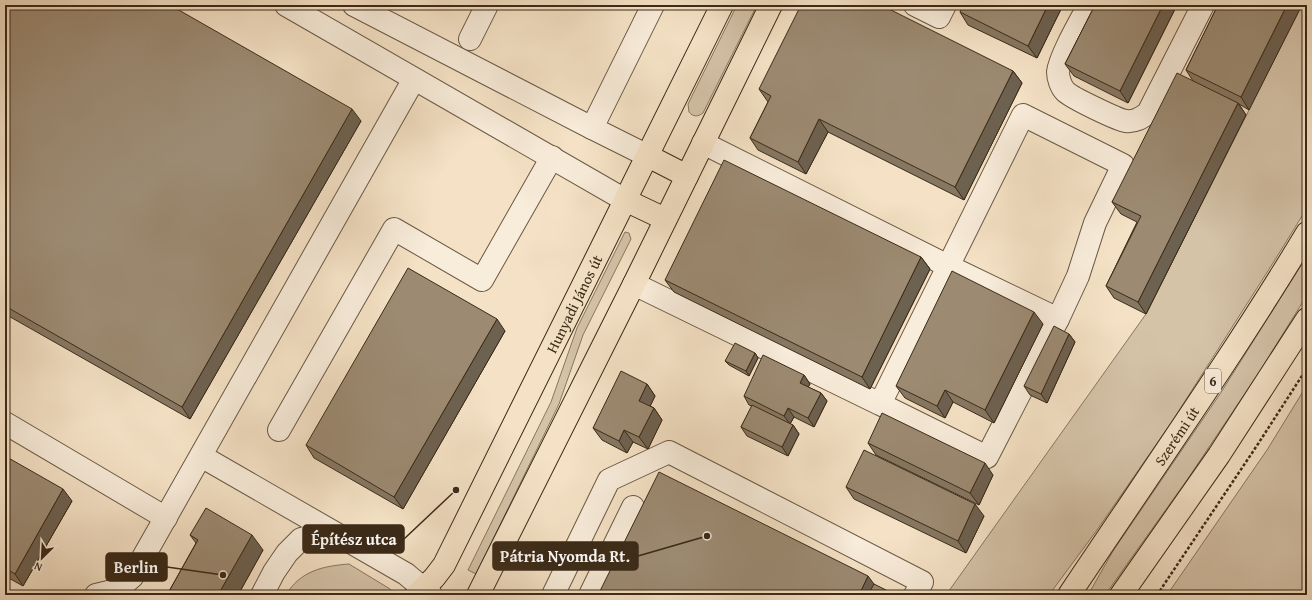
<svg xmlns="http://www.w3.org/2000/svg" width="1312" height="600" viewBox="0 0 1312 600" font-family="'Gentium Book Plus',serif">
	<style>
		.green { fill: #d5c3a8; stroke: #887660 }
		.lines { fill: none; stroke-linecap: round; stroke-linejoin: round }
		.minor-casing { stroke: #6a5844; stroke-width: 24 }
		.major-casing { stroke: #3b2a18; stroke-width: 24 }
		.path { stroke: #3b2a18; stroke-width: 2.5; stroke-dasharray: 3 2; stroke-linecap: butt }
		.minor { stroke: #f8ecda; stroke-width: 22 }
		.major { stroke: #f5e2c6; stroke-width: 22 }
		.wall { fill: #867762; stroke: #3b2a18 }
		.shaded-wall { fill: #6d6150; stroke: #3b2a18 }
		.building { fill: #9c8a72; stroke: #3b2a18 }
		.labels { text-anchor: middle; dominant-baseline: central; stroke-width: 3; stroke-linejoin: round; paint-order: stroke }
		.shield { fill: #f8ecda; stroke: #746452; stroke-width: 1 }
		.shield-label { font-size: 14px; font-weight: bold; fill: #3b2a18 }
		.street-label { font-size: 15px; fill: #3b2a18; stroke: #f8ecda }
		.leader { fill: none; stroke: #3b2a18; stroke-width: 1.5 }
		.callout-dot { fill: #3b2a18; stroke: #f8ecda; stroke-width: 1.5 }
		.callout { fill: #3b2a18; stroke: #3b2a18; stroke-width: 1.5 }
		.callout-label { font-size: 16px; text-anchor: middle; font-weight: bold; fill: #fff }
	</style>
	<rect width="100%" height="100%" fill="#f5e2c6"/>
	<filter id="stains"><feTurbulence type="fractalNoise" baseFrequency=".005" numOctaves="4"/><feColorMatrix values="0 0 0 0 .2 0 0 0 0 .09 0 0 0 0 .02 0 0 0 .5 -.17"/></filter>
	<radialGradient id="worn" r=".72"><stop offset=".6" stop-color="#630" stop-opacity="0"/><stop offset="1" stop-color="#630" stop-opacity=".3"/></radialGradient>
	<g class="green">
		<path d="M737 5H757L703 113C698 117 693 117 689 112L688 104Z"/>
		<polygon points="1302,5 1307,5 1307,208 1273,263 1171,423 1097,530 1049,595 946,595 1146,314"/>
		<polygon points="625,232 629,233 631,239 583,335 559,404 476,574 468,570 551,402 577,328"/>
		<polygon points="1307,256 1307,295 1260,371 1187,480 1105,595 1088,595 1113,551 1220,394"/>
		<polygon points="1307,385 1307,595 1167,595 1267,450"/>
		<path d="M349 564 390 589 396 595H286C300 571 323 566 349 564Z"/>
	</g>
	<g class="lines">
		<g class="minor-casing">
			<g id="minor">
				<polyline points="286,5 625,200"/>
				<polyline points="354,5 592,128"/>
				<polyline points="915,5 939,17 945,5"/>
				<path d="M1089 5C1081 20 1060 56 1058 72 1058 78 1061 87 1065 91 1070 97 1118 120 1126 121 1135 122 1141 118 1148 113L1203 5"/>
				<polyline points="470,39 487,5"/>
				<polyline points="703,143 948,266 1058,319"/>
				<polyline points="648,156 592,128 653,5"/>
				<polyline points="634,284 880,404 1023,115 1123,165 1095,223 1078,276 1058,319 987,457 880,404"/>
				<polyline points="5,423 166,518"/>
				<polyline points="279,430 394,229 482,280 552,157"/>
				<polyline points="201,456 406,574 431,595"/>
				<polyline points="96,595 117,590 132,577 414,79"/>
				<polyline points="262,595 274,572 287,553 301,539 322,533 339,536"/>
				<polyline points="553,595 609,480 669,452 922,582 915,595"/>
				<polyline points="590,595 633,507"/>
			</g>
		</g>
		<g class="major-casing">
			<g id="major">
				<polyline points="648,156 687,176"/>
				<polyline points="625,200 665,219"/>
				<path id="s1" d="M416 595 434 578 444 565 722 5"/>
				<polyline points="478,595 634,284 771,5"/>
				<path id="s2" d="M1069 595C1149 475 1232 357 1307 233"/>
				<polyline points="1121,595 1219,455 1307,319"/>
			</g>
		</g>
		<polyline class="path" points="1157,595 1258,444 1307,368"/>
		<use href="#minor" class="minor"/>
		<use href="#major" class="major"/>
	</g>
	<g class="wall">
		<polygon points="5,5 361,121 190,419 5,314"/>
		<polygon points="1063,5 1037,58 968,25 960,12"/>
		<polygon points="1095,5 1177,5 1128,103 1074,76 1065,64"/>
		<polygon points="1218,5 1249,110 1239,104 1246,115 1146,314 1114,298 1106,286 1137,222 1121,214 1112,202 1193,81 1186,70"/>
		<polygon points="1013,71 1022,83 964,200 828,132 806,174 758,150 750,138 768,102 759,89"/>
		<polygon points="921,257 930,269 870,389 674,292 665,280"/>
		<polygon points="1043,324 994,423 953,402 945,418 905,398 896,386"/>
		<polygon points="505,331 403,509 314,458 306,445"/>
		<polygon points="1069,334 1075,342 1047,403 1030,395 1024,386"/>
		<polygon points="755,353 758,358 749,376 729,365 725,361"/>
		<polygon points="804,375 810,384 808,387 821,393 827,401 814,427 794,417 790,424 793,425 799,434 788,456 747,436 741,427 752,406 749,405 744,396"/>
		<polygon points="647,384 655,396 650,406 654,408 662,420 648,449 633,442 627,453 602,440 593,428"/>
		<polygon points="868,443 993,475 979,505 876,455"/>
		<polygon points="5,456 72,501 23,586 5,576"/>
		<polygon points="846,487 984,516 966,553 854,499"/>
		<polygon points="190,535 263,550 238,595 167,595 196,543"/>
	</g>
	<g class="shaded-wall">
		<polygon points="1048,5 1063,5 1037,58 1028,46"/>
		<polygon points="1163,5 1177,5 1128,103 1120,91"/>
		<polygon points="1287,5 1302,5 1249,110 1241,97"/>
		<polygon points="1013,71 1022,83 964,200 955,187"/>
		<polygon points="1238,103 1246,115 1146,314 1138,302"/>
		<polygon points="352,109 361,121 190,419 182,407"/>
		<polygon points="819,119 828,132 806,174 798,162"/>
		<polygon points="921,257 930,269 870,389 862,377"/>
		<polygon points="1034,312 1043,324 994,423 985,410"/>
		<polygon points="497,319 505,331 403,509 394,497"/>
		<polygon points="1069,334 1075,342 1047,403 1041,394"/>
		<polygon points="755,353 758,358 749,376 746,371"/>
		<polygon points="804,375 810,384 806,391 800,383"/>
		<polygon points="647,384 655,396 647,413 639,401"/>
		<polygon points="945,390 953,402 945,418 937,406"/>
		<polygon points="821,393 827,401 814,427 808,418"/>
		<polygon points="654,408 662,420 648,449 639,437"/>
		<polygon points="788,408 794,417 790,424 784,416"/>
		<polygon points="793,425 799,434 788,456 782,447"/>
		<polygon points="624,430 633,442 627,453 619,441"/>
		<polygon points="985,463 993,475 979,505 970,493"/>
		<polygon points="63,489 72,501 23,586 15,574"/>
		<polygon points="975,504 984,516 966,553 958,541"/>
		<polygon points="252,535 263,550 238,595 218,595"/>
		<polygon points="868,576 877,588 874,595 859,595"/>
	</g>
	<g class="building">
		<polygon points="5,5 170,5 352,109 182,407 5,306"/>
		<polygon points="801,5 881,5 1013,71 955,187 819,119 798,162 750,138 771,96 759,89"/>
		<polygon points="963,5 1048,5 1028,46 960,12"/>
		<polygon points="1095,5 1163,5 1120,91 1065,64"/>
		<polygon points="1218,5 1287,5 1241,97 1186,70"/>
		<polygon points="1177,73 1238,103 1138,302 1106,286 1141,216 1112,202"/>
		<polygon points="724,160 921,257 862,377 665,280"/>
		<polygon points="408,268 497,319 394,497 306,445"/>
		<polygon points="952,271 1034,312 985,410 945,390 937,406 896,386"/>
		<polygon points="1054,326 1069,334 1041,394 1024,386"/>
		<polygon points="735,343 755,353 746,371 725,361"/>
		<polygon points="763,355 804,375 800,383 821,393 808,418 788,408 784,416 744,396"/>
		<polygon points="621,371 647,384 639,401 654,408 639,437 624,430 619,441 593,428"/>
		<polygon points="752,405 793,425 782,447 741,427"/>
		<polygon points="882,413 985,463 970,493 868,443"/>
		<polygon points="864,450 975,504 958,541 846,487"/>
		<polygon points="5,456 63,489 15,574 5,568"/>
		<polygon points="659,472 868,576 859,595 598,595"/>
		<polygon points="206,508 252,535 218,595 167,595 198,540 190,535"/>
		<polygon points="874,584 896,595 868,595"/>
	</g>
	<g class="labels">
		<rect class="shield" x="1205" y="369" width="16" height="24" rx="3"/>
		<g class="shield-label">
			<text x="1213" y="381">6</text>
		</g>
		<g class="street-label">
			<text stroke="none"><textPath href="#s1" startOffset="333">Hunyadi János út</textPath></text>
			<text stroke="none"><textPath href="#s2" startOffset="192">Szerémi út</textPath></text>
		</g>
	</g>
	<path class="leader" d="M456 490L404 539M707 536L638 556M223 575L167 567"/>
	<g class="callout-dot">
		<circle cx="456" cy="490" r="4"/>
		<circle cx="707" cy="536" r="4"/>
		<circle cx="223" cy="575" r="4"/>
	</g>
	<g class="callout">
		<rect x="303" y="525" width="101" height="28" rx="4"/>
		<rect x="493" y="542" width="145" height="28" rx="4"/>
		<rect x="106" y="553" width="61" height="28" rx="4"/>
	</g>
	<g class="callout-label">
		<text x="354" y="545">Építész utca</text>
		<text x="565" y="562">Pátria Nyomda Rt.</text>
		<text x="136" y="573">Berlin</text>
	</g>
	<rect width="1312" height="600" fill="none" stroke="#f5e2c6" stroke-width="20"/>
	<rect x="6" y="6" width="1300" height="588" fill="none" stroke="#3b2a18" stroke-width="2"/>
	<rect x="10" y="10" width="1292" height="580" fill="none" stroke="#3b2a18"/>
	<g transform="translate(42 558) rotate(204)" stroke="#f8ecda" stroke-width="3" paint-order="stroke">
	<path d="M0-3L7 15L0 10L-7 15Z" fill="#3b2a18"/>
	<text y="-6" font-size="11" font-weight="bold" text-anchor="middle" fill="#3b2a18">N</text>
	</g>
	<rect width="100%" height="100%" filter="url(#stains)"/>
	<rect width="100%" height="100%" fill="url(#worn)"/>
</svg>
